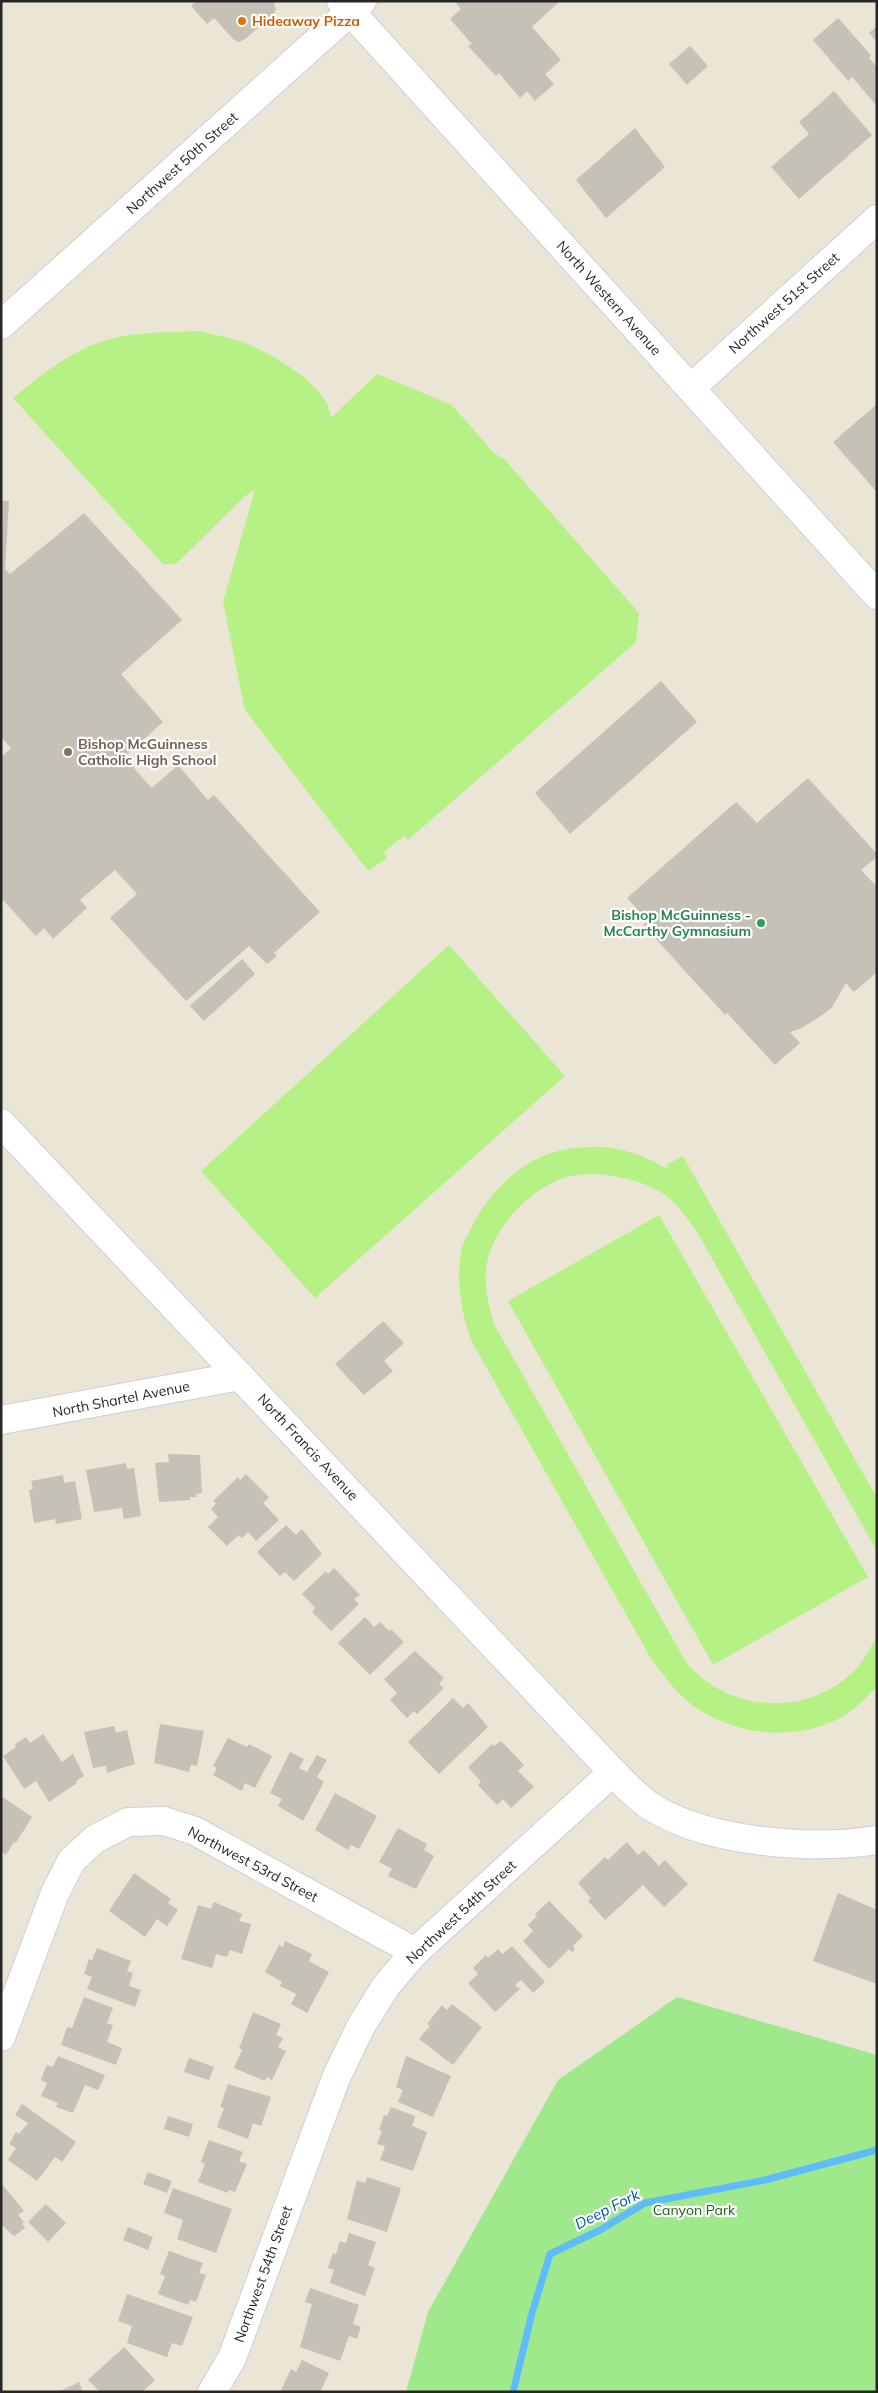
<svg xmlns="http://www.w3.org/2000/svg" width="878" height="2393" viewBox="0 0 878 2393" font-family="Mulish,sans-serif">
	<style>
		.green { fill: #a0e88c }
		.pitch { fill: #b6f186 }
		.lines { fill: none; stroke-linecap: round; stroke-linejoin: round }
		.stream { stroke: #5dbcf9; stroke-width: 7 }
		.building { fill: #c6c1b6 }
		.street-casing { stroke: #cbcde2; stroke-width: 30 }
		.secondary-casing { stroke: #cbcde2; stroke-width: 30 }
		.street { stroke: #fff; stroke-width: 28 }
		.secondary { stroke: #fff; stroke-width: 28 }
		.food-dot { fill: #e8710a; stroke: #fff; stroke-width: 2 }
		.education-dot { fill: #8d6e63; stroke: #fff; stroke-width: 2 }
		.leisure-dot { fill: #2e9e5b; stroke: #fff; stroke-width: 2 }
		.labels { text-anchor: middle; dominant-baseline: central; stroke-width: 4.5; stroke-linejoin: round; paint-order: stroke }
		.food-label { font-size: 14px; font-weight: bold; fill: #c56008; stroke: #fff; text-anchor: start }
		.street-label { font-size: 14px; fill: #262626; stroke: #fff }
		.education-label { font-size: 14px; font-weight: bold; fill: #785e54; stroke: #fff; text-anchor: start }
		.leisure-label { font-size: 14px; font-weight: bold; fill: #27864d; stroke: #fff; text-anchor: end }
		.park-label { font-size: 14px; fill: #196812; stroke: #fff }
		.water-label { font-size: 15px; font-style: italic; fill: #0155a0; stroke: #fff }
	</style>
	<rect width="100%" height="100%" fill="#ebe5d6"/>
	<polygon class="green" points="677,1997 877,2055 877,2392 406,2392 428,2312 558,2080"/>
	<g class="pitch">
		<path d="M198 331C212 334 227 337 240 341 269 352 330 385 331 418L377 374 452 405 494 453 504 459 639 613 636 642 408 840 404 836 384 852 387 858 368 871 245 710 223 602 255 489 244 497 176 564H163L13 398C42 374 73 349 110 339 138 331 170 333 198 331Z"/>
		<polygon points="449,945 565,1076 315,1298 201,1171"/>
		<path d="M604 1147C631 1151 646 1156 669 1170L666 1165 683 1156 877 1498V1551L697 1232C687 1218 677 1202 662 1193 650 1185 637 1181 623 1178 580 1168 551 1176 519 1207 504 1222 492 1241 487 1262 483 1282 488 1306 495 1326L678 1648C682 1655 687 1664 693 1670 737 1714 812 1715 856 1669 864 1660 870 1648 877 1637V1687C866 1698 855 1709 842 1717 796 1742 734 1736 692 1705 677 1694 665 1677 653 1662L472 1342C461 1313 456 1282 461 1251 462 1244 467 1237 470 1230 487 1195 516 1163 555 1152 571 1147 588 1147 604 1147Z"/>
		<polygon points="659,1215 868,1577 713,1665 508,1301"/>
	</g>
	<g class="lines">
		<polyline class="stream" points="513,2392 532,2313 550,2254 600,2230 645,2203 765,2180 877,2150"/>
	</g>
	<g class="building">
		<polygon points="196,1 273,1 276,9 274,15 245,39 239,42 234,40 214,18 207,24 191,6"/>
		<polygon points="458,1 560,1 532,27 561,60 545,74 554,84 535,101 527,91 520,98 499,73 496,76 468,46 472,44 450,19 461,9 456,3"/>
		<polygon points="838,18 871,55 869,58 877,67 877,106 852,77 848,81 813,40"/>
		<polygon points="877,26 877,42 869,33"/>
		<polygon points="690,46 708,66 687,85 669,64"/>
		<polygon points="834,91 872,135 799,199 771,167 809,134 799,122"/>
		<polygon points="635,128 665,167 606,218 576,180"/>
		<polygon points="877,404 877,492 833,442"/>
		<polygon points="1,501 9,501 5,569 10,574 84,513 182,620 121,674 163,722 124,757 152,788 178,765 208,800 214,795 320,912 274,953 277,956 267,964 249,946 186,1001 110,918 137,894 115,870 80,900 87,908 53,939 44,928 36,936 1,898 1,757 11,748 1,737"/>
		<polygon points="661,681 697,722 570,834 535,793"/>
		<polygon points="808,778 877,854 877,857 861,870 877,887 877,972 854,992 846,983 832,1007 824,1014 800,1029 790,1032 800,1043 775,1065 727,1013 725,1015 643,925 648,921 627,898 736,802 757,823"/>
		<polygon points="242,959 255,974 204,1021 190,1006"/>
		<polygon points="383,1321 404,1343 384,1361 393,1371 364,1395 335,1364"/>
		<polygon points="168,1454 200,1455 202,1493 196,1494 197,1497 190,1497 190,1500 159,1502 155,1463 169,1462"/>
		<polygon points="126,1463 127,1469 134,1468 141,1516 124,1519 122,1508 94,1512 86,1470"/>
		<polygon points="246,1474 269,1497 263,1503 279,1520 256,1541 248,1532 242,1538 239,1535 227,1546 208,1527 218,1517 211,1509 216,1503 213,1501 238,1477 240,1480"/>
		<polygon points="63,1475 64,1483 75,1481 82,1519 56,1524 55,1519 34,1523 29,1490 33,1489 31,1481"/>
		<polygon points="286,1525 296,1535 302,1529 322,1554 294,1581 285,1572 280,1576 257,1552"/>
		<polygon points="334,1568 360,1595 354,1599 359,1604 331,1631 312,1612 315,1608 302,1594 326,1571 328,1574"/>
		<polygon points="365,1617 374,1627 380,1622 389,1631 391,1629 404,1642 370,1675 338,1643"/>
		<polygon points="415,1651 444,1678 439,1684 444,1688 417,1714 414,1711 407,1718 390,1700 397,1693 384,1679"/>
		<polygon points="453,1698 463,1708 468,1703 488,1727 439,1774 408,1742"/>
		<polygon points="160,1724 204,1731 197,1766 191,1765 189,1772 154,1763"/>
		<polygon points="114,1726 116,1733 127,1730 135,1764 107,1773 106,1766 93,1768 84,1732"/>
		<polygon points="43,1734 62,1762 73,1754 84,1776 76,1781 77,1783 49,1802 36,1781 24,1789 3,1756 16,1747 15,1744 26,1737 30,1743"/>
		<polygon points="228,1738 247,1747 249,1744 272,1756 255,1788 245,1783 242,1791 213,1775 217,1768 213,1766"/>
		<polygon points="501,1741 524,1765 518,1771 534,1787 511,1808 503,1799 497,1805 478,1785 481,1782 468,1767 492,1744 494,1746"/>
		<polygon points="290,1752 304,1759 299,1768 307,1772 317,1755 327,1760 317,1777 324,1782 303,1821 278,1806 282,1799 270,1793"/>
		<polygon points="335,1793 377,1816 359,1849 351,1845 348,1850 315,1830"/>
		<polygon points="1,1796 32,1817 16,1843 14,1842 6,1855 1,1852"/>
		<polygon points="398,1828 427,1844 424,1850 434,1856 416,1889 388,1876 392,1869 379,1862"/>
		<polygon points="627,1842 638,1855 644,1850 659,1866 665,1860 688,1884 664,1907 643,1885 605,1920 588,1901 591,1898 578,1883 605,1857 608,1860"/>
		<polygon points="134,1873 171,1899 168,1903 178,1910 167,1926 157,1919 145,1937 109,1911"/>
		<polygon points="838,1893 877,1910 877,1984 813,1961"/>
		<polygon points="549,1901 583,1936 573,1946 575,1949 572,1952 569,1949 549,1969 523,1941 533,1931 528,1925 537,1916 535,1914"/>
		<polygon points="214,1902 242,1914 239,1921 251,1924 242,1954 230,1950 227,1957 216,1954 212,1968 181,1959 198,1905 211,1909"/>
		<polygon points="285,1941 312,1954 309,1961 329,1972 307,2013 291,2004 296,1994 280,1986 282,1982 265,1972 279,1945 283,1947"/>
		<polygon points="512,1946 545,1982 533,1993 521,1980 515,1985 520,1989 495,2012 468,1983 478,1974 473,1968 486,1955 488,1958 498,1949 503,1954"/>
		<polygon points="97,1948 131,1961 127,1971 133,1973 129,1986 141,1990 135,2007 87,1989 92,1977 84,1974 89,1959 92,1960"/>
		<polygon points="84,1997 113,2008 107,2023 113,2025 107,2042 122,2048 116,2065 61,2045 67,2027 72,2028"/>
		<polygon points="452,2004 482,2027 453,2065 419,2039 430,2026 427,2024 442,2005 447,2010"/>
		<polygon points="253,2012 281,2024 276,2035 283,2038 278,2047 286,2051 272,2080 267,2077 265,2081 234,2068 242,2050 239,2048"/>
		<polygon points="58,2056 105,2075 98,2090 85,2085 73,2113 56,2107 58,2103 41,2096 47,2083 41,2080 43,2074 47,2065 53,2067"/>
		<polygon points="406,2056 451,2076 433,2117 398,2102 403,2090 396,2087"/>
		<polygon points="189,2058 214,2067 209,2080 184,2072"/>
		<polygon points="228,2084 271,2097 261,2126 253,2123 248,2139 217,2127 224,2108 220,2107"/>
		<polygon points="22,2104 76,2142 62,2162 55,2157 37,2181 8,2160 16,2148 9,2144 16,2132 19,2134 28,2123 15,2115"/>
		<polygon points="391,2107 415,2116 412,2126 427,2132 413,2171 380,2160 385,2146 377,2144 382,2131 379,2130 384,2115 387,2116"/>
		<polygon points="168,2116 193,2124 189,2137 164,2129"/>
		<polygon points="209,2140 243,2152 239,2161 247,2164 235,2192 229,2190 228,2193 198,2182 205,2164 201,2162"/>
		<polygon points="148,2172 172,2181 167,2193 143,2184"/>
		<polygon points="367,2177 401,2188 387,2232 347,2219 357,2180 365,2183"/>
		<polygon points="1,2183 24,2211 18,2215 24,2222 22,2224 25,2228 14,2236 1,2224"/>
		<polygon points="173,2188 232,2209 216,2253 177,2239 183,2220 164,2213"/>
		<polygon points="46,2204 66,2223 48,2242 28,2222"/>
		<polygon points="128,2227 153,2237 148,2250 123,2240"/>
		<polygon points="349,2233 376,2242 368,2265 375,2268 365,2296 330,2283 334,2270 328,2268 333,2253 336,2254 340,2241 346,2243"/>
		<polygon points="169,2251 203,2263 199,2273 206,2275 196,2302 190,2300 188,2305 158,2294 165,2276 160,2274"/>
		<polygon points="310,2288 359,2305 353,2324 361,2327 357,2339 349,2336 340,2361 300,2347 312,2304 305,2302"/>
		<polygon points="127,2294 193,2317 182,2346 172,2343 167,2357 127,2343 132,2326 118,2321"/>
		<polygon points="124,2347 155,2380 142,2392 100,2392 88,2380"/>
		<polygon points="302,2360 329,2373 320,2392 280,2392 291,2369 296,2372"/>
		<polygon points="79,2382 83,2392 58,2392"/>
	</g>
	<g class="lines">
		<g class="street-casing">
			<g id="street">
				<polyline points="691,388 877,219"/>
				<polyline points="1,1123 613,1772"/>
				<polyline points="1,2037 55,1893 72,1860 95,1839 128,1822 164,1821 195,1831 415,1952"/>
			</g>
		</g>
		<g class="secondary-casing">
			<g id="secondary">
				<polyline points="341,1 877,595"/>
				<polyline points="1,325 362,1"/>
				<polyline points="1,1420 240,1376"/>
				<path d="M212 2392 232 2358 336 2078 361 2026 386 1986 415 1952 613 1772C626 1785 638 1799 653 1808 711 1843 811 1850 877 1840"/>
			</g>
		</g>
		<use href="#street" class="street"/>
		<use href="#secondary" class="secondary"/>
	</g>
	<circle class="food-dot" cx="242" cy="21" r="5"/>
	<circle class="education-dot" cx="68" cy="752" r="5"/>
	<circle class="leisure-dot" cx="761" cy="923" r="5"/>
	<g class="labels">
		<g class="food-label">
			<text x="252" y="21">Hideaway Pizza</text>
		</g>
		<g class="street-label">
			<text transform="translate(182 163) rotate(-42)">Northwest 50th Street</text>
			<text transform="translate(609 298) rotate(48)">North Western Avenue</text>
			<text transform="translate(784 303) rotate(-42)">Northwest 51st Street</text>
			<text transform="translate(121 1399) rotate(-11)">North Shartel Avenue</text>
			<text transform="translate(308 1447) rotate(47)">North Francis Avenue</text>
			<text transform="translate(253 1864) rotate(28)">Northwest 53rd Street</text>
			<text transform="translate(461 1912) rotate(-43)">Northwest 54th Street</text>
			<text transform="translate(263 2274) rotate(-70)">Northwest 54th Street</text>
		</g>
		<g class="education-label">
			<text x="78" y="744">Bishop McGuinness<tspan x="78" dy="16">Catholic High School</tspan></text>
		</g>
		<g class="leisure-label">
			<text x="751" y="915">Bishop McGuinness -<tspan x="751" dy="16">McCarthy Gymnasium</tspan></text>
		</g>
		<g class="park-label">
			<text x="694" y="2210">Canyon Park</text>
		</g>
		<g class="water-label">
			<text transform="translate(607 2209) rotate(-27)">Deep Fork</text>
		</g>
	</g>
	<rect width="878" height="2393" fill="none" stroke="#262626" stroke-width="5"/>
</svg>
